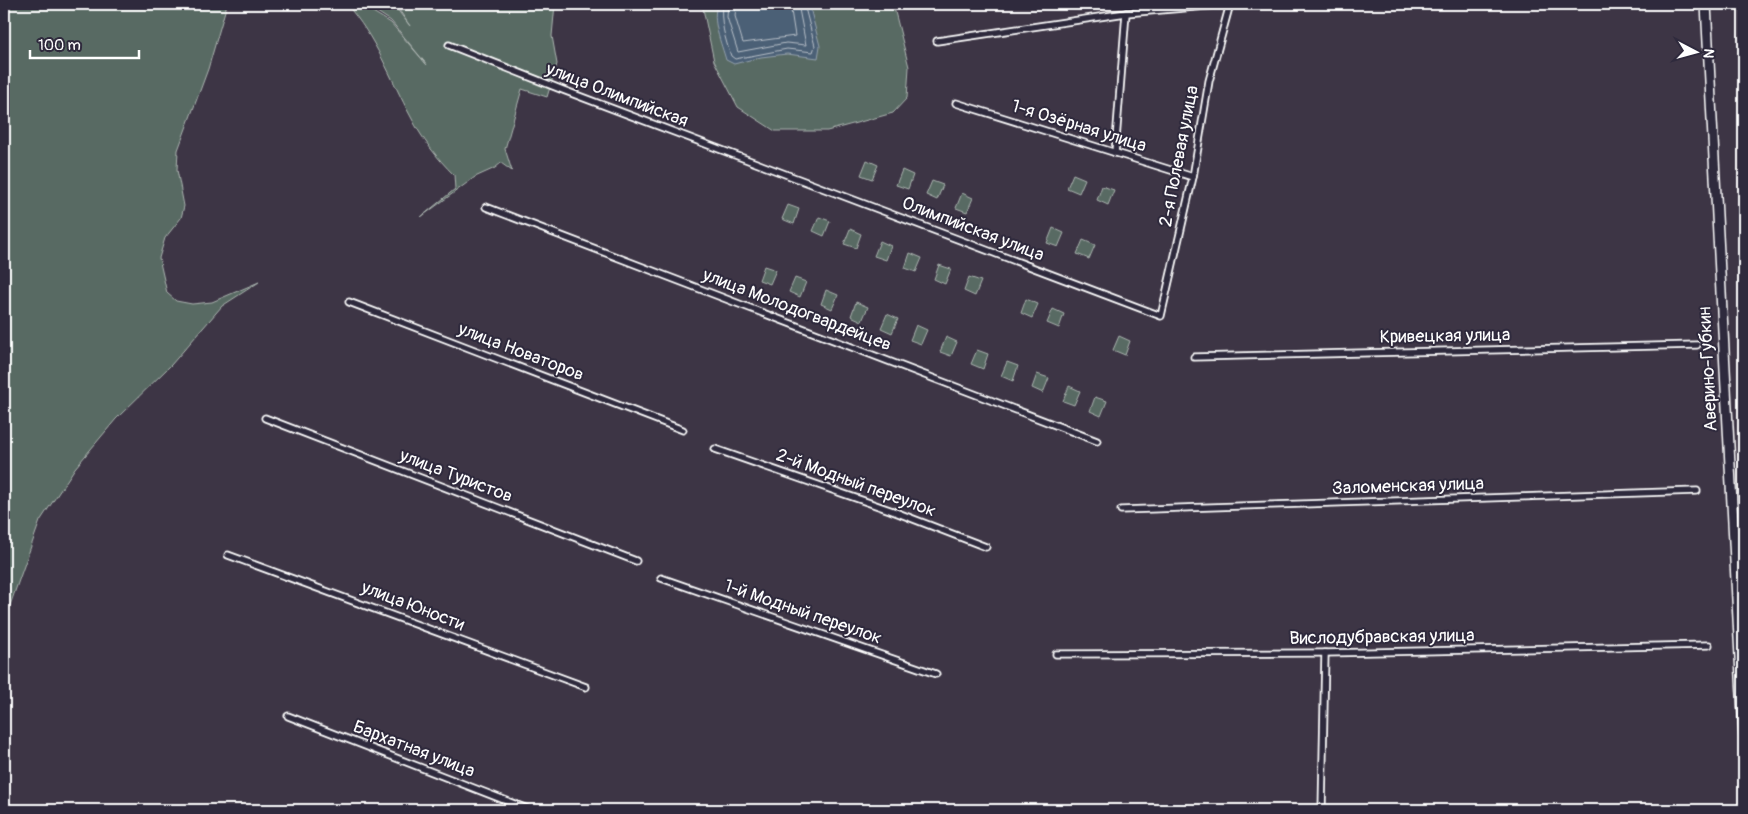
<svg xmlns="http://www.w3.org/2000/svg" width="1748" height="814" viewBox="0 0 1748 814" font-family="Pangolin,sans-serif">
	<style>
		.green { fill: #596b63; stroke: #acb5b1 }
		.water { fill: #4b6076; stroke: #93a0ad }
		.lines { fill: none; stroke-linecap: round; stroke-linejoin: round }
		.shore { stroke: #b7bfc8; stroke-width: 1 }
		.street-casing { stroke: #fff; stroke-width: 9 }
		.secondary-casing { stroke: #fff; stroke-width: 12 }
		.street { stroke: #2f2a3d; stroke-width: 5.5 }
		.secondary { stroke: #2f2a3d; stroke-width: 9 }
		.labels { text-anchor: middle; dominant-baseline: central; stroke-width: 4; stroke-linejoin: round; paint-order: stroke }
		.street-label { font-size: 18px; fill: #fff; stroke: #2f2a3d }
	</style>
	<rect width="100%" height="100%" fill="#3d3545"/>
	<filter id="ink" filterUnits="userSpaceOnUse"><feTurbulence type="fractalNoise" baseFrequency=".02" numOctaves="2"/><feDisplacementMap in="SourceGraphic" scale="10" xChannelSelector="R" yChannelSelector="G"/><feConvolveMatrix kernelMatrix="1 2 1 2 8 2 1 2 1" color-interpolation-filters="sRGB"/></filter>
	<g filter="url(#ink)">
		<g class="green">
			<polygon points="4,4 227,4 208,69 178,150 177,170 184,206 181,218 165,238 159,258 167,293 176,301 192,304 212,302 259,282 222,306 171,365 116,419 75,468 40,521 4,622"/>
			<path d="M346 4H364L368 9 391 23 427 65 391 21 365 4H393L410 26 395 4H555L552 36 557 64 547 97 522 89 505 149 512 171 501 163 495 168 475 177 421 217 455 189 454 175C437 158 422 139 411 117 390 78 376 37 346 4Z"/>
			<polygon points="702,4 893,4 909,67 907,98 893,113 827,131 775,131 738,107 714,61"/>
			<polygon points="867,160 878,165 872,179 861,175"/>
			<polygon points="902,170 913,175 908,189 896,185"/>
			<polygon points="1073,174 1085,179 1079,193 1067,188"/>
			<polygon points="932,181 943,185 937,200 926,195"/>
			<polygon points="1102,186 1114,190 1108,205 1097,200"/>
			<polygon points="962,193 973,198 967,212 956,208"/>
			<polygon points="788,205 799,209 794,224 782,219"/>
			<polygon points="819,217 830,221 824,236 813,231"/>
			<polygon points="1053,228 1064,233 1058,247 1047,243"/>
			<polygon points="850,229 861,234 856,248 844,244"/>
			<polygon points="1083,240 1095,245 1089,259 1077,254"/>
			<polygon points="880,241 891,246 886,260 874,256"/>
			<polygon points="910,253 922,258 916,272 905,268"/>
			<polygon points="939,265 951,269 945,284 934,279"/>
			<polygon points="764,266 776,270 770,284 759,280"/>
			<polygon points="969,277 981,281 975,296 964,291"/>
			<polygon points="795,278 806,282 800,297 789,292"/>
			<polygon points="826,290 838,295 832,309 821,304"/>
			<polygon points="1026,299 1038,304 1032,318 1021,313"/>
			<polygon points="856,302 868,307 862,321 851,316"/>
			<polygon points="1053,309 1064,314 1059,328 1047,323"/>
			<polygon points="887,314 898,319 892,333 881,328"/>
			<polygon points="916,325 927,330 921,344 910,340"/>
			<polygon points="1119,336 1130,341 1125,355 1113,350"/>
			<polygon points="946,337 957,342 951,356 940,352"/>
			<polygon points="977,350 988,354 983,369 971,364"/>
			<polygon points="1007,362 1018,366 1013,381 1001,376"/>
			<polygon points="1037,374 1049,378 1043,393 1032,388"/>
			<polygon points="1069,386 1080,391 1074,405 1063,401"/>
			<polygon points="1095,397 1107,401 1101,416 1090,411"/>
		</g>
		<path class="water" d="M718 4H809L820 46 818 58 787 54 761 57 734 64 726 60C722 45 710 18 718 4Z"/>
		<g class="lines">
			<g class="shore">
				<path d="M722 4C720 21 725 39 731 56L735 59 787 49 813 52 815 46 804 4"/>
				<polyline points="728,4 727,17 738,52 786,43 806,45 798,4"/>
				<polyline points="736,4 735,16 743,43 795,36 790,4"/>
			</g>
			<g class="street-casing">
				<g id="street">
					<polyline points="937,41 1126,13 1230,4"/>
					<polyline points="449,45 563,90 1161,316 1193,177 1209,81 1230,4"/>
					<polyline points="956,103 1193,177"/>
					<polyline points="1115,153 1126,13"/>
					<polyline points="486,207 1097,441"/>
					<polyline points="349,302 683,430"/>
					<polyline points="1194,357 1697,345"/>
					<polyline points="265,418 636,561"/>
					<polyline points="715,449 890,510 986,547"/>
					<polyline points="1121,510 1697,491"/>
					<polyline points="228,555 586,687"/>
					<polyline points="661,578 936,674"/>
					<polyline points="1056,654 1325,653 1709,645"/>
					<polyline points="288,716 530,810"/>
					<polyline points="1322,810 1325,653"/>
				</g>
			</g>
			<g class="secondary-casing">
				<polyline id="secondary" points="1706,4 1744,734"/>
			</g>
			<use href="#street" class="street"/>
			<use href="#secondary" class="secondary"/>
		</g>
	</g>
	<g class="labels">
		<g class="street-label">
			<text transform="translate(617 95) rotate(21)">улица Олимпийская</text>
			<text transform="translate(1079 126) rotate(17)">1-я Озёрная улица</text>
			<text transform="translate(1179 156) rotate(-79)">2-я Полевая улица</text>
			<text transform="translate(973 229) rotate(21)">Олимпийская улица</text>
			<text transform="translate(797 310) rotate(21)">улица Молодогвардейцев</text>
			<text transform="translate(1445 336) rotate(-1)">Кривецкая улица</text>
			<text transform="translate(521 352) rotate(21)">улица Новаторов</text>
			<text transform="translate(1708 369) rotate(-93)">Аверино-Губкин</text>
			<text transform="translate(456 476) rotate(21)">улица Туристов</text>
			<text transform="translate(856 483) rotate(20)">2-й Модный переулок</text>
			<text transform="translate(1408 486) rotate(-2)">Заломенская улица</text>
			<text transform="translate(413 606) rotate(21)">улица Юности</text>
			<text transform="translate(803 612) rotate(19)">1-й Модный переулок</text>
			<text transform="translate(1382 637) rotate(-1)">Вислодубравская улица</text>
			<text transform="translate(414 749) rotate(21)">Бархатная улица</text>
		</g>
	</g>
	<rect width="1748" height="814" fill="none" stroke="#2f2a3d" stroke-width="20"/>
	<rect x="10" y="10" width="1728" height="794" fill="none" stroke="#fff" stroke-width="2" filter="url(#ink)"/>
	<g transform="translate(1696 52) rotate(96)" stroke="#2f2a3d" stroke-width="4" paint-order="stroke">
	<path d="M0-4L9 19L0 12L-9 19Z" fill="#ffffff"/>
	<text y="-8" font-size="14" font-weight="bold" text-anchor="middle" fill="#ffffff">N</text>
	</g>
	<path d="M30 50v8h109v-8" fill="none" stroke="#ffffff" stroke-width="2.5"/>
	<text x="38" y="50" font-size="15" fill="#ffffff" stroke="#2f2a3d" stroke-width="4" paint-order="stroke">100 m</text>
</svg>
